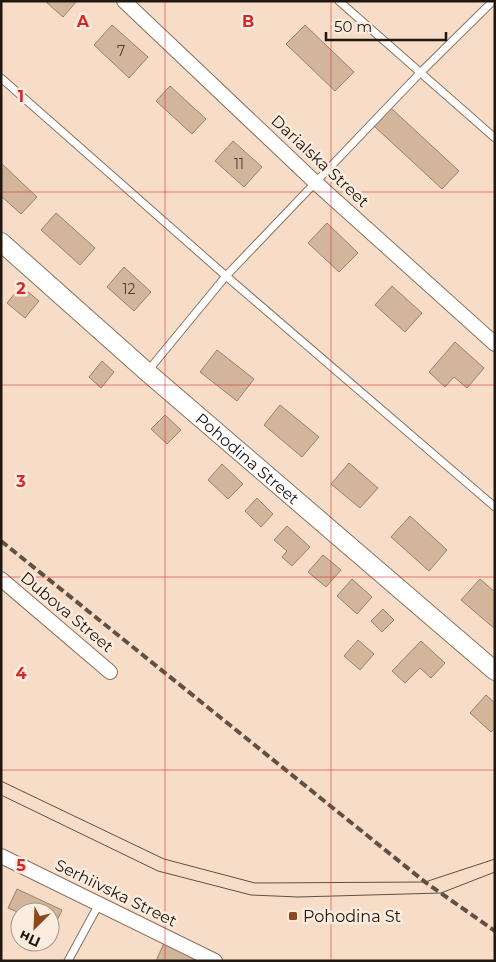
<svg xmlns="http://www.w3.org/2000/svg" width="496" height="962" viewBox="0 0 496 962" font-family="Montserrat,sans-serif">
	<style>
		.building { fill: #d3b59b; stroke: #99816d }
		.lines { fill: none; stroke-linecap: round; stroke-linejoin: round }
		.service-casing { stroke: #89725f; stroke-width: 9 }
		.minor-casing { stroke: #89725f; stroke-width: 16 }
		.tertiary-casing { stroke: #89725f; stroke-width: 20 }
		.service { stroke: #fff; stroke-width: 7 }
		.minor { stroke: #fff; stroke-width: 14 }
		.tertiary { stroke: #fff; stroke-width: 18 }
		.tram { stroke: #5f5145; stroke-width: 1 }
		.rail { stroke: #5f5145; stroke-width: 4; stroke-dasharray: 8 4; stroke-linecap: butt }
		.grid { fill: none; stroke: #d62828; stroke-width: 1; stroke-opacity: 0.55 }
		.poi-dot { fill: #8d491e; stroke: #fcecdf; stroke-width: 2 }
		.labels { text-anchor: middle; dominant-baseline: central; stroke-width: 5; stroke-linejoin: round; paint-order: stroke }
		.number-label { font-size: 14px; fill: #4d3e32 }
		.street-label { font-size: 16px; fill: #20170f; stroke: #fcecdf }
		.poi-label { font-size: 16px; fill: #20170f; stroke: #fcecdf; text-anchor: start }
		.grid-label { font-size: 16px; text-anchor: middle; font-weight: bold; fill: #d62828; stroke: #fcecdf; stroke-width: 5; stroke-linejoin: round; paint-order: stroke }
	</style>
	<rect width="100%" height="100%" fill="#f7ddc7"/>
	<g class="building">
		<polygon points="45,1 77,1 63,17"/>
		<polygon points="112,25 148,57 129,78 94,45"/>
		<polygon points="305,25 354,72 335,91 286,44"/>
		<polygon points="170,86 206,119 192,134 156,101"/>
		<polygon points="391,108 459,171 442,189 374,126"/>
		<polygon points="233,141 262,167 244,187 215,161"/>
		<polygon points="1,163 37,197 21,214 1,196"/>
		<polygon points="56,213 95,248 80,265 41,230"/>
		<polygon points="327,223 358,253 339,272 308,243"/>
		<polygon points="124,267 151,292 134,311 107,287"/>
		<polygon points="21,286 39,301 25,318 7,303"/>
		<polygon points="392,286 422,313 405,332 375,305"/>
		<polygon points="455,342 484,368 467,388 454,377 445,387 429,372"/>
		<polygon points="217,350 254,379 237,401 200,372"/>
		<polygon points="102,361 114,372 101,388 89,377"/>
		<polygon points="280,405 319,437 302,457 264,425"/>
		<polygon points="165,415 181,430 167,444 151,429"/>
		<polygon points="349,463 378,488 360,508 331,484"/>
		<polygon points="222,464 243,484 228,499 208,480"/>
		<polygon points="257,498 273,514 261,527 245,511"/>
		<polygon points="410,516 447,550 429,571 391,537"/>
		<polygon points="287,526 310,547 292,566 282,557 287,551 274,540"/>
		<polygon points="323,555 341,570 326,587 308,572"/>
		<polygon points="352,579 372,597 357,614 337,596"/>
		<polygon points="480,579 495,592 495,629 461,600"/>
		<polygon points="383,609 394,620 382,632 371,621"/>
		<polygon points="358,640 374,654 360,670 344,656"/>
		<polygon points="421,641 445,663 431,678 420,668 405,683 392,671"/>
		<polygon points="486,695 495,703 495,728 491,732 470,713"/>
		<polygon points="17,889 62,910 53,929 50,927 50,912 20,913 8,908"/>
		<polygon points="165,941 205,961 156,961"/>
	</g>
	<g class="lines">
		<g class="service-casing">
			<g id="service">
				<polyline points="339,1 495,138"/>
				<polyline points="1,78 226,276 495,507"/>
				<polyline points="147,372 226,276 420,73 493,1"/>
				<polyline points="68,961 99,904"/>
			</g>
		</g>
		<g class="minor-casing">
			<g id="minor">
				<polyline points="124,1 316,183 495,344"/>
				<polyline points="1,579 110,672"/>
				<polyline points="1,856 215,961"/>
			</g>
		</g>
		<g class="tertiary-casing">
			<g id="tertiary">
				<path id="s1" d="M1 242 147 372 495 671"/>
			</g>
		</g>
		<use href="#service" class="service"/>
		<use href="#minor" class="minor"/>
		<use href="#tertiary" class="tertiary"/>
		<g class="tram">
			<polyline points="1,781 164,859 255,883 425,882 495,859"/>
			<polyline points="1,795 158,871 251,895 298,897 441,893 495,872"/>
		</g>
		<polyline class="rail" points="1,541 425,882 495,931"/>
	</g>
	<path class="grid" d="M165 1V961M331 1V961M1 192H495M1 385H495M1 577H495M1 770H495"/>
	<rect class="poi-dot" x="288" y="911" width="10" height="10" rx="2.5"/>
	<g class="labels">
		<g class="number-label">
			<text x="121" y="51">7</text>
			<text x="239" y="164">11</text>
			<text x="129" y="289">12</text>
		</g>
		<g class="street-label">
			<text transform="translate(320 161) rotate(43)">Darialska Street</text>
			<text stroke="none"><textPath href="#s1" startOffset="328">Pohodina Street</textPath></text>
			<text transform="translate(67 612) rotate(40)">Dubova Street</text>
			<text transform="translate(116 893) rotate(26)">Serhiivska Street</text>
		</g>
		<g class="poi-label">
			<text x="303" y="916">Pohodina St</text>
		</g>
	</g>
	<g class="grid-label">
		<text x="83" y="27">A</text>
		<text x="248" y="27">B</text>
		<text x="21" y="102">1</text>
		<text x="21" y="294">2</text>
		<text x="21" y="487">3</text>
		<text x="21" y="679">4</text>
		<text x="21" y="871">5</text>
	</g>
	<rect width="496" height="962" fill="none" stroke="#20170f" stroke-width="5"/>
	<g transform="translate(35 927) rotate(204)"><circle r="24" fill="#fcecdf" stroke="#a4978c"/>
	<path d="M0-4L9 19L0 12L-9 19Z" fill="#8d491e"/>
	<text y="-8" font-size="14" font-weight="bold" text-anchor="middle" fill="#20170f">Пн</text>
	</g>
	<path d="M326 32v8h120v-8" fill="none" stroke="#20170f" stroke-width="2.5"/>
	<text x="334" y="32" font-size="15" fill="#20170f" stroke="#fcecdf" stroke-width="4" paint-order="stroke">50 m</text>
</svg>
